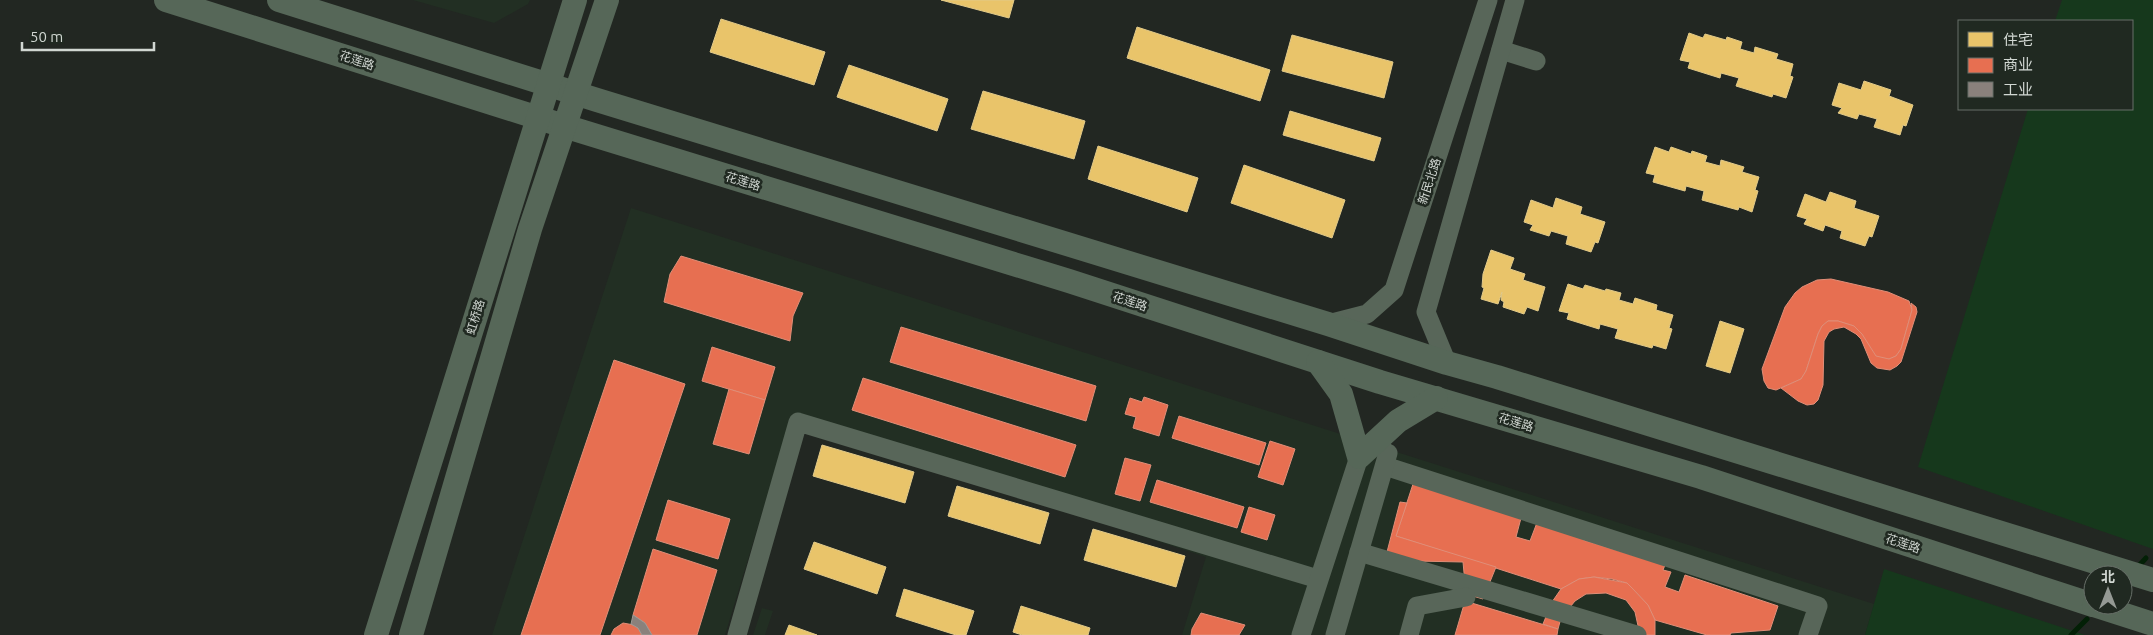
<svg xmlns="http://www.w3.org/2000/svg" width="2153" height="635" viewBox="0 0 2153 635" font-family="Ubuntu,'Noto Sans SC',sans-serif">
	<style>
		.built { fill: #222f23 }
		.green { fill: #16381c }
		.homes { fill: #e9c46a; stroke: #e2ca89 }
		.shops { fill: #e76f51; stroke: #e08e78 }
		.industry { fill: #8a817c; stroke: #9f9b96 }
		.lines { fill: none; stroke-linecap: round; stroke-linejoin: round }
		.stream { stroke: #032006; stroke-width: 5 }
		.minor { stroke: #586659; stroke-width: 19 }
		.major { stroke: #566758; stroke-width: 24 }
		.labels { text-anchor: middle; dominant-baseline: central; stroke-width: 5; stroke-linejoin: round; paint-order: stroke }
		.street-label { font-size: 12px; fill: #d1d7d2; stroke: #202921 }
	</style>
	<rect width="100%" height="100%" fill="#222722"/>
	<g class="built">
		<polygon points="413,0 530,0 528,4 494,23"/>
		<polygon points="631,208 1874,604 1865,635 1182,635 1206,557 790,421 725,635 492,635"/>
		<polygon points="762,608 773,611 765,635 753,635"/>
	</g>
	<g class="green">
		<polygon points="2062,0 2153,0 2153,549 1918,467 2028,109 2132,109 2132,21 2055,21"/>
		<polygon points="1884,569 2085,635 1865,635"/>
	</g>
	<g class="homes">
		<polygon points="941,0 1014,0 1009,18"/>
		<polygon points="721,19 825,52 814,85 710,52"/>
		<polygon points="1137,27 1270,70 1260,101 1127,58"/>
		<polygon points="1689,33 1703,38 1705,34 1726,40 1727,37 1742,42 1740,49 1754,53 1755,47 1778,54 1776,59 1793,64 1790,76 1793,77 1786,98 1773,94 1772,97 1736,86 1739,78 1721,73 1720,78 1688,68 1690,62 1680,60"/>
		<polygon points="1292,35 1393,62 1384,98 1282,71"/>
		<polygon points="849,65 948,99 937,131 837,97"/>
		<polygon points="1864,81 1891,90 1889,96 1913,105 1906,126 1903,125 1900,135 1874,127 1877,119 1859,114 1857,119 1838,113 1842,108 1832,105 1839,83 1861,90"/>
		<polygon points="983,91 1085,121 1074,159 971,129"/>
		<polygon points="1290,111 1381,138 1374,161 1283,135"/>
		<polygon points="1098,146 1198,178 1187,212 1088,179"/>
		<polygon points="1655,147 1669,152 1671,147 1691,154 1692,151 1707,156 1705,162 1720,166 1721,160 1744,167 1742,172 1759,177 1755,190 1758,191 1752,212 1739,207 1738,210 1702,200 1704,191 1686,186 1685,191 1653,182 1655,175 1646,173"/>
		<polygon points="1244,165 1345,200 1332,238 1231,203"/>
		<polygon points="1830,192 1856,201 1854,208 1879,216 1872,237 1869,236 1865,246 1840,238 1842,231 1825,225 1823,231 1804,224 1807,219 1797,216 1805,194 1826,202"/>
		<polygon points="1556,198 1582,207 1580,214 1605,222 1598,243 1595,242 1591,252 1566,244 1568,236 1551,231 1549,236 1530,230 1533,225 1524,222 1531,200 1553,208"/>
		<polygon points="1491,250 1514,258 1510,269 1525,274 1523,280 1545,287 1538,311 1527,307 1524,314 1503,307 1504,302 1501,300 1502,292 1498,304 1481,299 1484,288 1482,287 1483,274"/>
		<polygon points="1568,284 1583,289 1585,285 1605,291 1606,289 1621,293 1619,300 1633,304 1635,298 1657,305 1656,310 1673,315 1669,328 1672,329 1666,349 1653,345 1652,348 1615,338 1618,329 1600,324 1599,329 1567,319 1569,313 1559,311"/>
		<polygon points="1720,321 1744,329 1730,373 1706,366"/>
		<polygon points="822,445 914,472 905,503 813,476"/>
		<polygon points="957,486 1049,513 1040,544 948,516"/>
		<polygon points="1093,529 1185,556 1176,587 1084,560"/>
		<polygon points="814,542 886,567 877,594 804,569"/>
		<polygon points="904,589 974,611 966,635 956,635 896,616"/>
		<polygon points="1021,606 1090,628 1088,635 1022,635 1013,632"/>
		<polygon points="789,625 817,635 785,635"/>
	</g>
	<g class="shops">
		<polygon points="681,256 803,293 793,316 790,341 664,302 670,274"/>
		<polygon points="1831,279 1888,292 1909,301 1912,310 1901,349 1896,356 1889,359 1876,357 1870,351 1862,334 1854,326 1838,321 1828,321 1822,326 1818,334 1806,371 1801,379 1776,390 1768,388 1764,381 1762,369 1785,307 1795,293 1802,287 1817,280"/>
		<polygon points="1911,303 1916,307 1917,312 1901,362 1897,366 1890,370 1877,368 1871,363 1861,339 1856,334 1844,327 1834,329 1829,332 1824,341 1823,385 1818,400 1814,404 1807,405 1798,401 1781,388 1801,379 1806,371 1818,334 1822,326 1828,321 1838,321 1854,326 1862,334 1876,356 1889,359 1896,356 1901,349 1912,310"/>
		<polygon points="901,327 1096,386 1086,421 890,362"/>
		<polygon points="712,347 775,367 765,400 702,381"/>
		<polygon points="614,360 685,384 600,635 521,635"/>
		<polygon points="863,378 1076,445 1065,477 852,410"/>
		<polygon points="729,389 765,400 749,454 713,444"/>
		<polygon points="1144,397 1168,405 1159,436 1133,428 1136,417 1125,414 1130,398 1142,402"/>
		<polygon points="1179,416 1266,443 1259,465 1172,438"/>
		<polygon points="1270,441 1295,449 1283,485 1258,477"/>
		<polygon points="1125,458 1151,465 1140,501 1115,494"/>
		<polygon points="1157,480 1244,507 1237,528 1150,502"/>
		<polygon points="1413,484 1521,518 1516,537 1530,541 1538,520 1585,534 1583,540 1665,565 1663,570 1671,572 1665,587 1679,592 1685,575 1778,606 1770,630 1731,633 1730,635 1707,635 1655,620 1648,605 1627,583 1612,579 1594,577 1579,579 1561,589 1396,536"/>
		<polygon points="668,500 730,519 718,559 656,540"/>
		<polygon points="1400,502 1407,503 1396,536 1496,567 1483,599 1466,594 1463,562 1415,561 1387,552"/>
		<polygon points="1249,507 1275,515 1267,540 1241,532"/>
		<polygon points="653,549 717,570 697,635 652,635 645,623 633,615"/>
		<polygon points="1594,577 1627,583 1632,588 1648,605 1655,620 1655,635 1640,635 1635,612 1626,600 1606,593 1586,594 1575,601 1561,618 1558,629 1543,624 1552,602 1561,589 1579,579"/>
		<polygon points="1465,601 1558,629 1557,635 1455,635"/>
		<polygon points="1201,613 1245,625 1239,635 1191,635 1192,629"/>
		<polygon points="623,623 634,625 638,628 642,635 611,635 614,629"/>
	</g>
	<polygon class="industry" points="633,615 645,623 652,635 642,635 638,628 631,624"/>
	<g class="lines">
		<g class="stream">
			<polyline points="2136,569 2146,558"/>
			<polyline points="2071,635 2087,619"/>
		</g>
		<g class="minor">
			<polyline points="1501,50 1536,61"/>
			<polyline points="1328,324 1367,314 1394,290 1488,0"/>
			<polyline points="1447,363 1426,312 1515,0"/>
			<polyline points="1385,466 1818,606 1808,635"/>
			<polyline points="1359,552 1637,635"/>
			<polyline points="737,635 798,422 1318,579"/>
			<polyline points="1301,635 1359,457"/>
			<polyline points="1335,635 1388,453"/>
			<polyline points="1409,635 1417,606 1466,597"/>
		</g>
		<g class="major">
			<polyline points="166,0 564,126 1069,281 1380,382 1701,477 2093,605"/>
			<polyline points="279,0 597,100 1328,324 1447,363 1497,377 2153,580"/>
			<polyline points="1318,362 1341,394 1359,457 1398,421 1436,398"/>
			<polyline points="2094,605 2153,624"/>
			<polyline points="376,635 575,0"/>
			<polyline points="411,635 530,229 607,0"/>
		</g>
	</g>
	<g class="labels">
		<g class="street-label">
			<text transform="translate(357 60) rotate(18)">花莲路</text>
			<text transform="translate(743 181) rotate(17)">花莲路</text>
			<text transform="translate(1429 181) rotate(-72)">新民北路</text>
			<text transform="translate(1130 301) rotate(18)">花莲路</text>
			<text transform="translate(475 317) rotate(-73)">虹桥路</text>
			<text transform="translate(1516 422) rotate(17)">花莲路</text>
			<text transform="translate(1903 543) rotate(18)">花莲路</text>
		</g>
	</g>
	<rect x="1958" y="20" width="175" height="90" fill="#202921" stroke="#676f68"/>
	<rect x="1968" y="32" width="25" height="15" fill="#e9c46a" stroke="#676f68"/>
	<text x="2003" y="45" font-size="15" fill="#d1d7d2">住宅</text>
	<rect x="1968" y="58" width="25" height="15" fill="#e76f51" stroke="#676f68"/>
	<text x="2003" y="70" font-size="15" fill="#d1d7d2">商业</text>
	<rect x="1968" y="82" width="25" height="15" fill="#8a817c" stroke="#676f68"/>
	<text x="2003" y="95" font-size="15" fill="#d1d7d2">工业</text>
	<g transform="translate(2108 590)"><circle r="24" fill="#202921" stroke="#676f68"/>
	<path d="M0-4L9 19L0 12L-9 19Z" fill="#949994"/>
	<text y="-8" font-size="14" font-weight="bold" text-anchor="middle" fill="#d1d7d2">北</text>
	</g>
	<path d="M22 42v8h132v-8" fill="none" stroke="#d1d7d2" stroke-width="2.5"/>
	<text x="30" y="42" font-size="15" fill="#d1d7d2" stroke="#202921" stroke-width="4" paint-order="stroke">50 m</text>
</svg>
